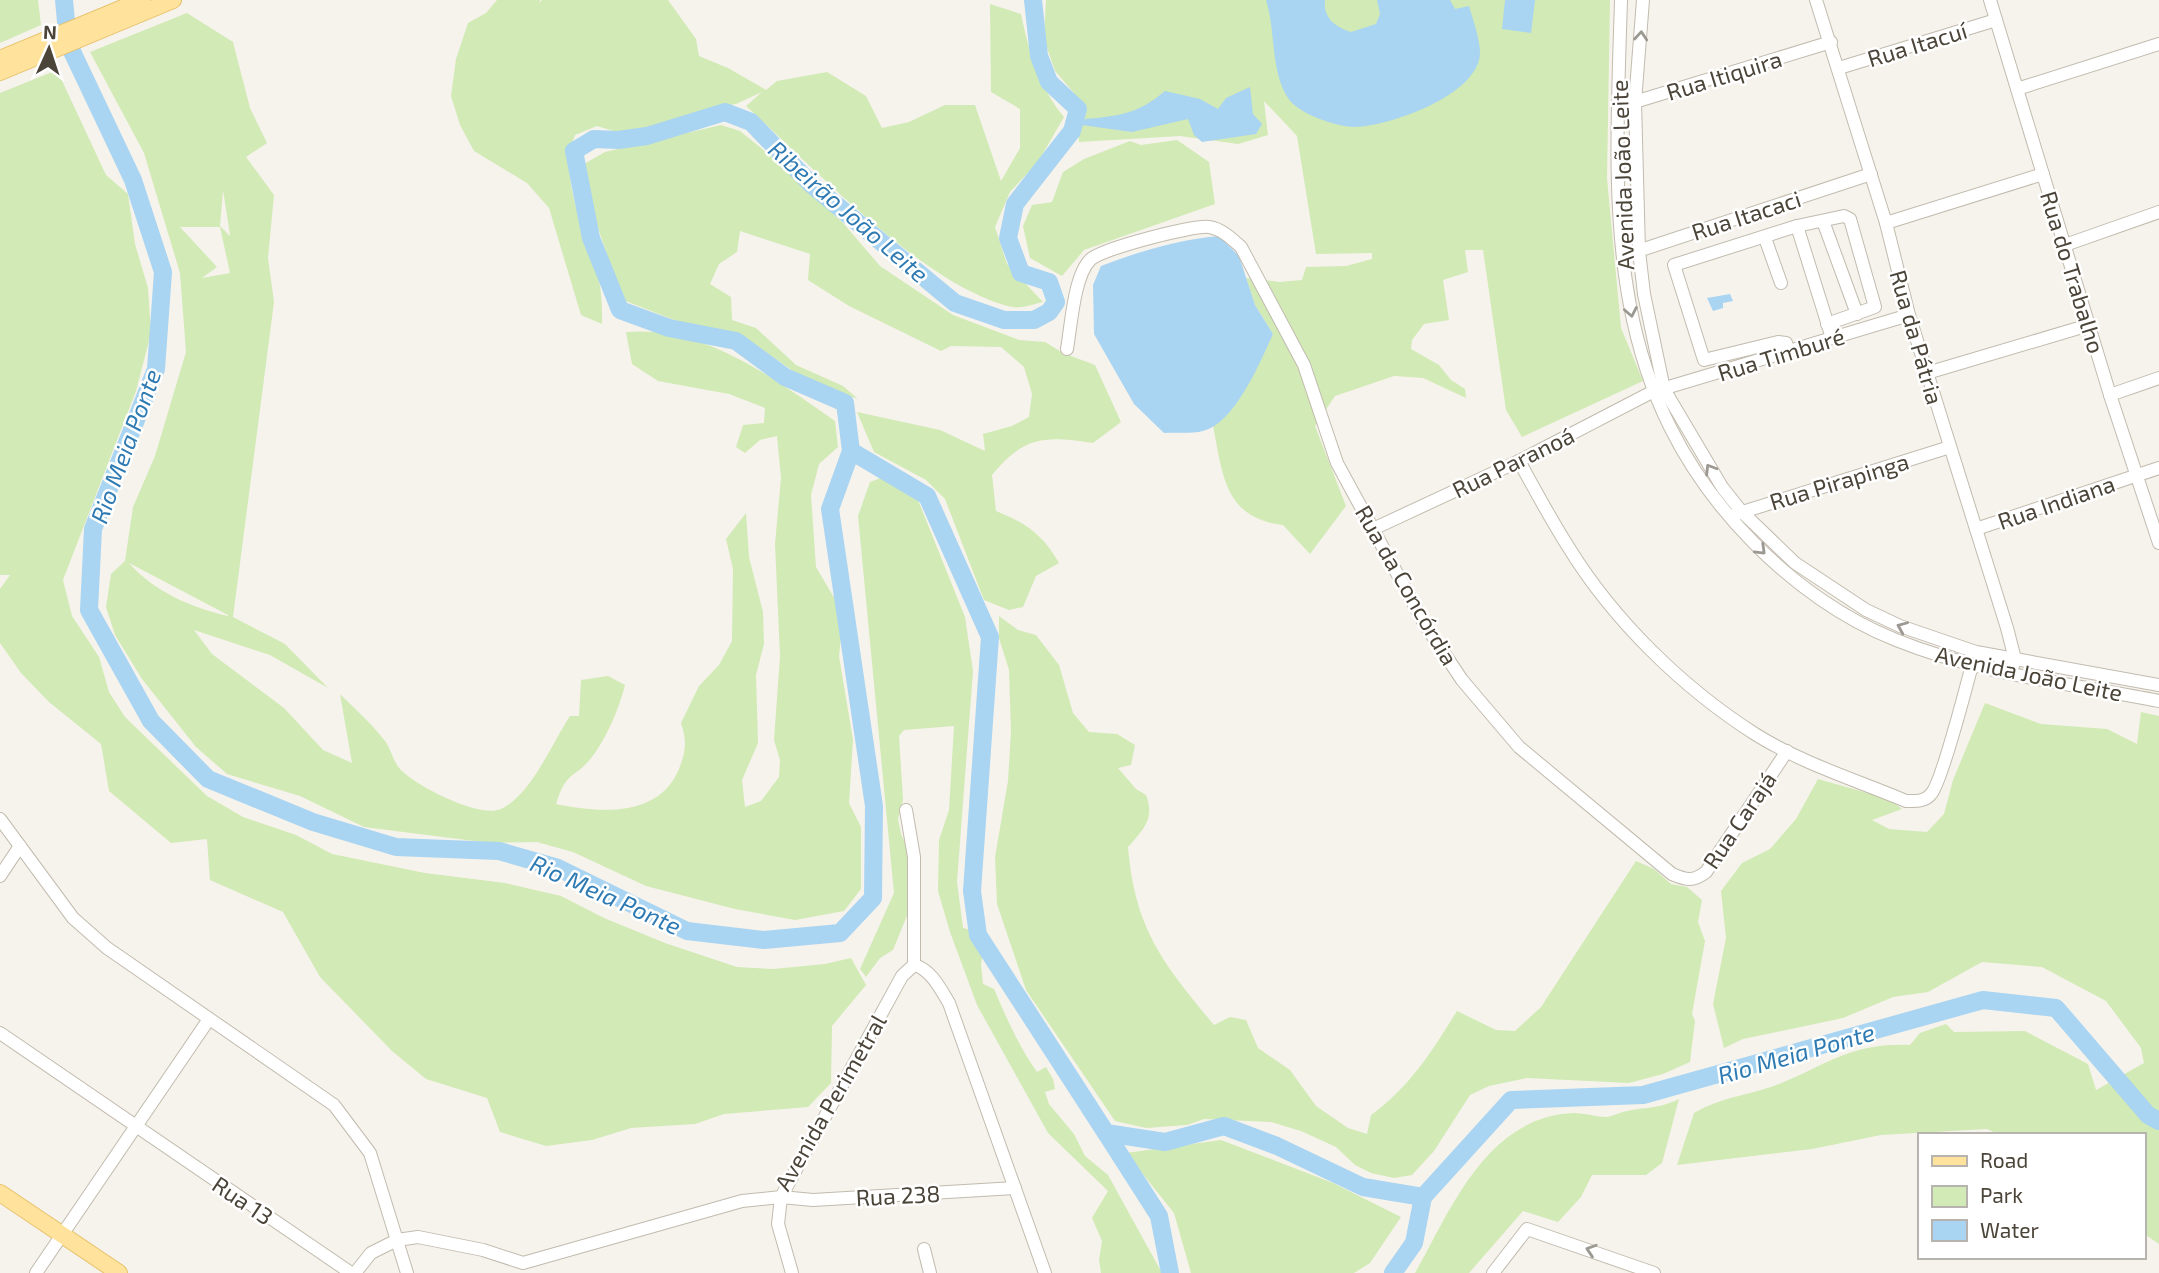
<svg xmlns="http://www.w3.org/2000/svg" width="2159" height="1273" viewBox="0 0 2159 1273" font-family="'Exo 2',sans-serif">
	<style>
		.green { fill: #d2eab5; fill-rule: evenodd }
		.water { fill: #a9d4f2 }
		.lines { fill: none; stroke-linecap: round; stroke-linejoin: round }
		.river { stroke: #a9d4f2; stroke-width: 18 }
		.minor-casing { stroke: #c2bbae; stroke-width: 14 }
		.major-casing { stroke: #e6c16a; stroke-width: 18 }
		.minor { stroke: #fff; stroke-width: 12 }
		.major { stroke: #ffe39c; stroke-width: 16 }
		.oneway { stroke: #9c9892 }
		.labels { text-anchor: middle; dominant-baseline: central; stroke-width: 5; stroke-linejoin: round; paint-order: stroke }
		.street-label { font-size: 23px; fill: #4b4439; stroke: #fff }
		.water-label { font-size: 24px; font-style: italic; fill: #2e7ab2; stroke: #fff }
	</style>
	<rect width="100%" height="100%" fill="#f6f3ec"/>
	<g class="green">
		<polygon points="0,0 38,0 41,25 0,43"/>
		<path d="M497 0H540L539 3 542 0H668L696 39 699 56 728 68 766 90 777 81 827 72 866 96 882 128 909 122 945 105H975L1001 181 1020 148V109L991 92 990 4 1021 14C1029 52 1039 87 1064 117L1038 162 1010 192 995 227 1007 264 1043 302C1034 304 1021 309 1012 307 925 287 813 167 746 106L762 92 736 104 708 109 651 128 620 133 597 126 575 135C556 180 591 241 600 286 602 298 602 311 602 324L581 315 549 208 527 183 474 151 460 125 451 96 456 59 468 23 486 13Z"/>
		<path d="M1046 0H1610L1607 178 1621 328 1643 381 1522 437 1506 410 1483 250H1465L1468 272 1443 280 1449 320 1424 324 1412 340 1411 349 1439 365 1451 380 1465 389 1466 398 1423 378 1394 376 1335 396 1315 426 1346 506 1310 554 1283 525C1224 518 1223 475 1213 426L1273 334 1255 305 1246 278 1280 282 1302 280 1306 267 1346 266 1372 259V253L1316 254 1297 136 1264 101 1268 135 1238 144 1180 136 1079 142 1074 93 1055 71 1044 39Z"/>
		<path d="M187 13 233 42 250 108 267 143 246 157 274 195 268 258 274 302 233 617 285 644 328 688 270 655 194 630 212 654 284 708 323 750 352 763 340 694C355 709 372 724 385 741 391 749 393 761 400 769 414 785 480 819 501 809 532 794 552 743 570 716H579L581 680 608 676 625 685C619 709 607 737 592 757 574 780 567 769 556 804 599 813 659 818 679 769 686 750 687 742 681 723L699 686 719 665 732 641 733 569 726 539 746 513 749 557 763 612 764 644 756 675 758 743 742 780 745 807 761 801 779 777 780 760 774 740 780 656 775 544 781 478 777 436 760 440 745 453 736 447 743 425 764 423 765 408 729 394 658 381 632 364 626 332C705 325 774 379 835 421L838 447 819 464 811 495 816 567 836 601 842 627 839 656 853 740 849 803 861 827V889L844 911 795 920 735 909 646 886 573 852 537 842 490 843 364 827 300 796 227 774 196 747 142 679 115 635 106 607 111 574 125 561 133 507 155 456 186 352 180 273 144 153 90 52ZM223 190 230 235V236L220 226ZM180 227H220L230 273 202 278 217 267ZM129 563 228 615V616C192 608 153 591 129 563Z"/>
		<polygon points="57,70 106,175 128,194 135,244 148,288 151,333 136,391 63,580 72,616 99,657 109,692 125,717 207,796 243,817 296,835 332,854 425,873 505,883 561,896 604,918 665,943 737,967 773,969 825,964 851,958 866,985 832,1026 831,1083 808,1107 724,1114 695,1124 631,1128 592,1140 546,1146 500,1132 487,1098 426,1079 392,1051 320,977 283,912 210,880 207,839 171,843 109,791 101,744 49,702 21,673 0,643 0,589 10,575 0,575 0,93"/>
		<path d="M721 125 740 131 778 162 844 224 880 266 953 315 1019 340 1045 342 1063 353 1095 365 1121 422 1093 443C1045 436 1025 435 992 475L996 511C1026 523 1043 535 1059 563L1036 576 1023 607 1009 610 984 600 945 499 926 480 874 452 857 412 940 430 985 451 983 434 1012 426 1029 417 1032 394 1024 367 1001 347 951 346 941 351 849 306 808 280 810 254 740 231 737 252 719 264 710 284 731 297 732 320 756 328 796 365 843 386 858 399 808 381 746 339 692 327 623 300 577 168 605 152Z"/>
		<polygon points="1177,140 1209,162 1215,204 1084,250 1062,276 1030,258 1023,226 1032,205 1052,202 1063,172 1084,159 1130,141 1141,145"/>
		<path d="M891 474 918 500 965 617 973 671 957 882 963 928 971 930 984 944 981 965 983 984 994 989C1007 1019 1018 1045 1037 1072L1046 1067 1053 1079 1055 1089 1045 1092 1049 1104 1074 1134 1085 1156 1108 1175 1162 1273H1101L1099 1260 1102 1241 1092 1218 1108 1191 1048 1133 977 1005 950 932 938 891 939 840 949 810 954 726 904 730 899 736 903 800 898 819 901 834 909 851 913 901 893 950 880 958 866 977 860 969 894 893 858 516 870 482Z"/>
		<path d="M999 616 1018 630 1036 635 1059 665 1073 713 1089 732 1117 734 1135 745 1131 765 1118 768 1136 789 1146 795C1155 818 1144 829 1128 847 1135 930 1163 963 1214 1025L1230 1017 1246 1020 1258 1048 1290 1070 1316 1106 1348 1128 1367 1134 1371 1115C1410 1087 1432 1051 1457 1011L1496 1030 1515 1031 1541 1007 1636 861 1654 869 1671 884 1687 887 1702 900 1698 922 1705 941 1692 1014 1695 1021 1690 1062 1663 1074 1629 1083 1527 1078 1489 1086 1470 1095 1434 1151 1412 1175 1394 1178 1371 1173 1355 1165 1336 1147 1301 1131 1271 1122 1204 1119 1187 1125 1146 1128 1115 1121 1026 990 997 904 995 857 1008 781 1011 731 1009 670 999 638Z"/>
		<path d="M1985 703 2041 724 2107 729 2137 744 2141 712 2159 716V1244L2143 1233V1135H2000L1987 1129 1881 1135 1812 1149 1677 1165 1694 1113C1719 1098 1744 1096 1771 1087 1824 1068 1847 1042 1910 1045L1920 1033 1946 1024 1954 1032 2025 1031 2088 1064 2096 1090 2144 1063 2141 1048 2106 1001 2042 967 1982 962 1928 992 1893 997 1843 1018 1743 1039 1724 1048 1713 1004 1726 938 1721 891 1742 863 1770 849 1796 819 1818 779 1889 799 1902 809 1872 820 1889 829 1927 832 1944 814 1953 780Z"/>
		<path d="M1679 1099 1662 1163 1646 1175H1592L1581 1197 1558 1222 1523 1211 1469 1273H1415C1451 1209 1487 1116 1574 1113 1585 1113 1596 1117 1607 1117 1614 1116 1620 1112 1627 1111 1650 1106 1655 1110 1679 1099Z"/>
		<polygon points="1221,1140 1333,1183 1401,1217 1370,1263 1354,1273 1191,1273 1174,1213 1126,1153"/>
	</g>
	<g class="water">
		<path d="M1266 0H1325C1323 18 1335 27 1351 32L1376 24 1380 14 1377 0H1450L1455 9 1469 6C1473 20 1480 39 1480 53 1479 95 1390 126 1355 127 1337 127 1298 114 1288 98 1270 70 1276 31 1266 0Z"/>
		<polygon points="1505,0 1535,0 1531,33 1502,29"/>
		<path d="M1250 87 1253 114 1262 124 1256 134 1202 142 1194 135 1188 119 1132 132 1082 125 1085 119C1119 116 1138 114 1165 91L1200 99 1218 109 1226 98Z"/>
		<path d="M1219 236 1239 256 1255 305 1273 334C1260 362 1235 423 1203 431 1191 434 1176 432 1164 433L1134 404 1094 334 1093 285 1101 266C1140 251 1177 240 1219 236Z"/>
		<polygon points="1730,294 1733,301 1723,303 1723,308 1713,311 1707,298"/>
	</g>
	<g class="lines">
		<g class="river">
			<polyline points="64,0 68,43 133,180 163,272 156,369 93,529 89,610 151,721 208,779 313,822 396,847 499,851 558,868 687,931 764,940 840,933 873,898 874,806 830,509 851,451 845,403 785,377 736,341 669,328 620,310 591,238 574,151 594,139 618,140 647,136 725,112 751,122 811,184 955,303 1004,320 1034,320 1049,312 1056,302 1049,282 1021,273 1008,238 1015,204 1072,131 1078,109 1049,82 1039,56 1033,0"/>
			<polyline points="851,451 927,496 990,637 972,891 978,935 1106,1133 1165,1142 1224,1126 1277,1146 1363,1187 1423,1197 1511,1100 1643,1095 1983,1000 2056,1008 2148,1115 2159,1121"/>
			<polyline points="1106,1133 1159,1216 1170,1273"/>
			<polyline points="1393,1273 1414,1243 1423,1197"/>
		</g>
		<g class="minor-casing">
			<g id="minor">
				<path d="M1621 0C1615 202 1599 386 1753 542 1793 583 1843 619 1896 640 1980 674 2071 684 2159 701"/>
				<polyline points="1643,0 1635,102 1639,251 1644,294 1664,389 1722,487 1741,511 1795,563 1866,610 1900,626 1976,652 2159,685"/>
				<polyline points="1816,0 1886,223 1909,315 2007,628 2015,659 2013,666"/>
				<polyline points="1990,0 2110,395 2159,543"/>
				<polyline points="1839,68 1996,20"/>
				<polyline points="2017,89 2159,44"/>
				<polyline points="1628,104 1831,42"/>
				<polyline points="1823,221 1857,314"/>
				<polyline points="1886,223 2043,174"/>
				<polyline points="1797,226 1844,216 1850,219 1875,307 1827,324"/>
				<polyline points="1765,238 1781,283"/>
				<polyline points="2065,245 2159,212"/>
				<polyline points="1632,253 1871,174"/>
				<path d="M1067 349C1071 326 1074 276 1090 260 1100 249 1193 225 1209 227 1222 229 1232 239 1241 247L1304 365 1337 463 1424 623 1462 680 1519 747 1672 874C1686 880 1693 882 1706 872L1787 751"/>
				<polyline points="1789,352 1786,343 1778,342 1704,360 1674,265 1797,226 1832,338"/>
				<polyline points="1927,373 2089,325"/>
				<polyline points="2110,395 2159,378"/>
				<path d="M1519 461C1535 490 1551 520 1569 548 1614 621 1683 688 1755 734 1801 763 1856 780 1906 801 1915 801 1925 802 1931 794 1941 784 1967 684 1972 665"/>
				<polyline points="1736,514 1950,447"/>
				<polyline points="1373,529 1519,461 1652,392 1909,315"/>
				<polyline points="1976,529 2159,468"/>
				<polyline points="906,810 914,857 914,965"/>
				<polyline points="0,819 73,918 107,948 334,1105 370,1153 407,1273"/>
				<polyline points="0,876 20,846"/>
				<polyline points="0,1033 351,1273"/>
				<polyline points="924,1249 930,1273"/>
				<polyline points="36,1273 209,1019"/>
				<path d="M355 1273 371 1253 397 1240 418 1237 483 1250 523 1263 742 1201 781 1197 902 976 914 965C931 969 941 990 949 1003L1045 1273"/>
				<polyline points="792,1273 778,1224 781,1197 813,1200 1015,1188"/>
				<polyline points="1493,1273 1527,1229 1654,1273"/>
			</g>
		</g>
		<g class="major-casing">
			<g id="major">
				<polyline points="0,59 142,0"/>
				<polyline points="0,72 173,0"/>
				<polyline points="0,1193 119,1273"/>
			</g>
		</g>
		<use href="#minor" class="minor"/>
		<use href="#major" class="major"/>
	</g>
	<defs><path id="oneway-chevron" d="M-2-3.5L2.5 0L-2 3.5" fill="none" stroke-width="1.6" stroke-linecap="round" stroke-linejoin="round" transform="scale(1.75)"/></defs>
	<g class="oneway">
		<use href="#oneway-chevron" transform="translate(1641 36) rotate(-85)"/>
		<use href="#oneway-chevron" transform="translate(1631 312) rotate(79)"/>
		<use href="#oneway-chevron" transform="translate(1710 469) rotate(-122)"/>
		<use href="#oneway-chevron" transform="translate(1761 550) rotate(44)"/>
		<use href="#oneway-chevron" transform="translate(1902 627) rotate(-157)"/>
		<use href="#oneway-chevron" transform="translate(1591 1250) rotate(-162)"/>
	</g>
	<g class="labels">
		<g class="street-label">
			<text transform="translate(1917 44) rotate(-17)">Rua Itacuí</text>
			<text transform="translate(1724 75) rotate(-17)">Rua Itiquira</text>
			<text transform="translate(1622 175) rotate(-92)">Avenida João Leite</text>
			<text transform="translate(1746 215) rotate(-18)">Rua Itacaci</text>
			<text transform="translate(2073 272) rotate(73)">Rua do Trabalho</text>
			<text transform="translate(1917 337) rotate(74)">Rua da Pátria</text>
			<text transform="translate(1781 354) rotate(-17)">Rua Timburé</text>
			<text transform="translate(1513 462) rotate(-26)">Rua Paranoá</text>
			<text transform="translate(1839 481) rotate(-17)">Rua Pirapinga</text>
			<text transform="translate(2056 502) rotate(-19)">Rua Indiana</text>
			<text transform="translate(1407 585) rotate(60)">Rua da Concórdia</text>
			<text transform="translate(2029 673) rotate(12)">Avenida João Leite</text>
			<text transform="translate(1739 820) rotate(-56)">Rua Carajá</text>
			<text transform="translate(830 1102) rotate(-60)">Avenida Perimetral</text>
			<text transform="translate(898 1195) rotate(-3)">Rua 238</text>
			<text transform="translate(243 1200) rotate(34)">Rua 13</text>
		</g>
		<g class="water-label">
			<text transform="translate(849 211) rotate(41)">Ribeirão João Leite</text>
			<text transform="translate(125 446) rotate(-70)">Rio Meia Ponte</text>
			<text transform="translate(606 894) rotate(24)">Rio Meia Ponte</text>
			<text transform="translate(1796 1053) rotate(-16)">Rio Meia Ponte</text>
		</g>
	</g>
	<rect x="1918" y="1133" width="228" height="126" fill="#ffffff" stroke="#b7b4b0" stroke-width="2"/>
	<rect x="1932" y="1156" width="35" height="10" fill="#ffe39c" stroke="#b7b4b0" stroke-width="2"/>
	<text x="1980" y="1168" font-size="21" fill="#4b4439">Road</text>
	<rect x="1932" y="1186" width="35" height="21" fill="#d2eab5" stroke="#b7b4b0" stroke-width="2"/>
	<text x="1980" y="1203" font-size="21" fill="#4b4439">Park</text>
	<rect x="1932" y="1220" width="35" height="21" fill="#a9d4f2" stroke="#b7b4b0" stroke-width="2"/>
	<text x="1980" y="1238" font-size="21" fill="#4b4439">Water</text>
	<g transform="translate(49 49) rotate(3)" stroke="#ffffff" stroke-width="5" paint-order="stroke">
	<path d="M0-5L12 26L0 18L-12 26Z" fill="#4b4439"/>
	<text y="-10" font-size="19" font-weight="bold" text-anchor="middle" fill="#4b4439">N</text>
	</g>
</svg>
